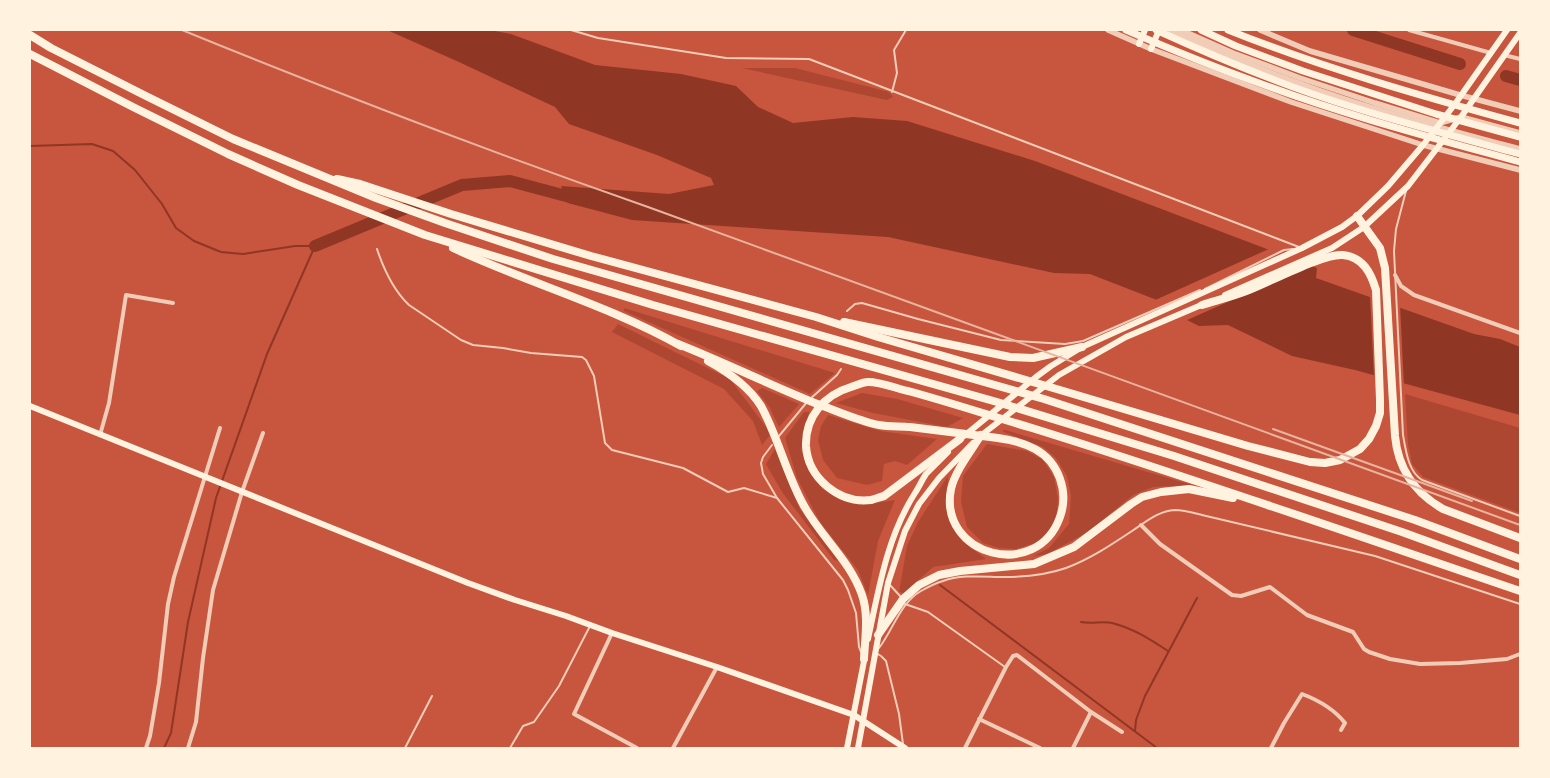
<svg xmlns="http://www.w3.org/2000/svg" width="1550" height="778" viewBox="0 0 1550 778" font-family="'DejaVu Sans',sans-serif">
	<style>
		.green { fill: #ae4732 }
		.water { fill: #8f3625 }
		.pier { fill: #c8553d }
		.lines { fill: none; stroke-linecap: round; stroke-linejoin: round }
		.stream { stroke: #8f3625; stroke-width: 2 }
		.river { stroke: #8f3625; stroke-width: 12 }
		.service { stroke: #f1ccb7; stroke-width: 2 }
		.minor { stroke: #f1ccb7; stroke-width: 4 }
		.tertiary { stroke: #f1ccb7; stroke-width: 5.5 }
		.secondary { stroke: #fff3e0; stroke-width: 6 }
		.trunk { stroke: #fff3e0; stroke-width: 7 }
		.motorway { stroke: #fff3e0; stroke-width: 8 }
		.rail { stroke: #e9b49f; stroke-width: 2 }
	</style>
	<rect width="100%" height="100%" fill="#c8553d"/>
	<g class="green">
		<polygon points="742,68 795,68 889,92 893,97 887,100"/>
		<polygon points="624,308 835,373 810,394 624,311"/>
		<polygon points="618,324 730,379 766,427 770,435 762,445 753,421 724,389 612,332"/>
		<polygon points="762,388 799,404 779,427 770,408 757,391"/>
		<polygon points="862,393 897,399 963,418 947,427 873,413 836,403"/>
		<polygon points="1405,394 1520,428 1520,513 1423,477 1412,464 1408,444"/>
		<polygon points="804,412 809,412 801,450 822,489 849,501 870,504 895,500 878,541 868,595 858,570 820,522 797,478 785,438"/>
		<polygon points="828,415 880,431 937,439 907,465 895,461 884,464 882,481 867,485 837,478 823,460 818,440 821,426"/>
		<polygon points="1003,430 1005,430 1192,485 1153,487 1133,495 1088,532 1047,554 1033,556 1049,548 1069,524 1071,496 1067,476 1056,458 1043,447 1004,432"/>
		<polygon points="987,444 1027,451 1043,460 1054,477 1058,499 1056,521 1041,541 1016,549 999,548 983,543 967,527 961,502 963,476"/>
		<polygon points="775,449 800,509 838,561 834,560 782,492 766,464"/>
		<polygon points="948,476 947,506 962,541 986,559 933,567 904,593 899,592 907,546 918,522"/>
	</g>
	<polygon class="water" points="387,30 489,30 511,34 595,65 681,74 736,86 758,107 793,123 853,117 907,121 1035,161 1317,268 1316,278 1474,334 1500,339 1520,347 1520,415 1355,370 1292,356 1228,325 1199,326 1173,313 1162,302 1090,274 1054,273 888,237 632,220 568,203 561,186 669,194 714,185 711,178 657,155 569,124 555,107 459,62"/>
	<g class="pier">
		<polygon points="1271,248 1313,264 1185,321 1172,314 1161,304 1153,301"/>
		<polygon points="1370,295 1400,305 1404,386 1374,378"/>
	</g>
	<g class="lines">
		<g class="stream">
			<polyline points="30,146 92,144 113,151 135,170 162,204 176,228 194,241 221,252 243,254 295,246 315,246 267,354 216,498 188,622 171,733 164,748"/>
			<polyline points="940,585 1157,748"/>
			<path d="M1081 622C1092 624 1102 621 1112 623 1133 628 1151 640 1168 651"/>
			<polyline points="1135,731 1136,720 1145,696 1197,598"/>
		</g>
		<g class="river">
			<polyline points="1353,30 1460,64"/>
			<polyline points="1506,76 1520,80"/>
			<polyline points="315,246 462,185 510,181 581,200"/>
		</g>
		<g class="service">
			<polyline points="571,30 598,38 726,58 809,59 1299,247"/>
			<polyline points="892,92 897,73 894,50 906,30"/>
			<path d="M1406 191 1396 229 1394 251 1403 435C1406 451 1408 471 1422 480L1520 516"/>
			<path d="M377 249C384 270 393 290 409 305L461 340 473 345 503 348 531 353 582 357 586 360 594 376 605 443 612 450 683 468 728 492 744 488 777 498"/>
			<polyline points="1205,289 1284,250 1293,249"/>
			<polyline points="847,311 855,304 862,303 918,319 1001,340 1065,344 1083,341 1200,290"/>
			<polyline points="810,399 837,375 841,369"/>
			<polyline points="779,436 807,402"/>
			<polyline points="772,445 763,457 761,463 763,474 777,498 843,580 848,590 856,613 859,647 861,652"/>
			<polyline points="889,584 901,597"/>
			<polyline points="905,604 928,612 1005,667"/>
			<path d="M879 648C893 630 900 603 921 591 928 587 936 583 943 581 962 574 985 577 1004 577 1025 577 1046 575 1066 568 1090 559 1111 545 1132 531 1146 522 1158 511 1175 510 1184 510 1194 513 1202 515L1375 556 1520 604"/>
			<polyline points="876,653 881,656 886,661 899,714 903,744"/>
			<polyline points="405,748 432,696"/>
			<polyline points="510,748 523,726 534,722 559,686 590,626"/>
		</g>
		<g class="minor">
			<polyline points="1409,30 1491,53"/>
			<polyline points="1504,55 1520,59"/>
			<polyline points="1395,275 1401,286 1414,295 1520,333"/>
			<polyline points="100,435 109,403 126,295 173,303"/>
			<polyline points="1141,525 1160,544 1232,595 1241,596 1270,587 1307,615 1353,632 1364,649 1369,652 1390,659 1420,664 1460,663 1507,659 1520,654"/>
			<polyline points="612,633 574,714 637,748"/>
			<polyline points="979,719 1040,748"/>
			<polyline points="146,748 150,736 159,683 168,604 174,577 220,428"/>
			<polyline points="188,748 196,722 203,658 213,590 242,492 263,433"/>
			<polyline points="673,748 717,667"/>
			<polyline points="965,748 1006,667 1013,656 1017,655 1091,712 1122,732"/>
			<polyline points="1073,748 1091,712"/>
			<path d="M1271 748 1284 723 1302 694C1318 700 1334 709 1345 723L1341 730"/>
		</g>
		<g class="tertiary">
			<polyline points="1108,30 1151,49 1291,102 1423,145 1520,170"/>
			<path d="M1170 30C1212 49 1253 67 1296 82 1369 109 1445 129 1520 149"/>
			<polyline points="1181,30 1233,53 1300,78 1375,103 1440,123 1461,117 1520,133"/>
			<polyline points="1260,30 1310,51 1460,95 1520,111"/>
		</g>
		<g class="secondary">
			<polyline points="1139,44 1145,30"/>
			<polyline points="1151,49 1159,30"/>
			<polyline points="1225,295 1332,248 1364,227 1408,186 1461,117 1520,33"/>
			<polyline points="30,406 468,583 515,600 566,616 612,633 717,667 854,715 905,748"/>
			<polyline points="964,436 1036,377 1051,366 1082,347 1302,248 1342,227 1357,216 1388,186 1423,145 1455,104 1507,30"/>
			<polyline points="979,437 1059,375 1126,337 1206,303"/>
			<path d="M868 639C879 588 887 537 915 493 919 487 922 480 926 474 933 467 941 459 948 452"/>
			<polyline points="847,748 865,656"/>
			<polyline points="858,748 888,583 905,531 919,504 939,478 973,443"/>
		</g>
		<g class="trunk">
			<path d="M1126 30C1170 49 1214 67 1259 83 1344 115 1433 138 1520 162"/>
			<path d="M1156 30C1202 51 1247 70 1293 87 1367 114 1444 133 1520 154"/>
			<polyline points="1201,30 1236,46 1303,71 1436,114 1520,137"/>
			<path d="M1228 30C1323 68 1421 96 1520 123"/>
		</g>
		<g class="motorway">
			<polyline points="30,35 51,48 146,96 233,139 376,198 445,223 553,259 1044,399 1415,520 1520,559"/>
			<polyline points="30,54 133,107 228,154 298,185 425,235 653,305 997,402 1174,456 1402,532 1520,575"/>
			<path d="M337 179 360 184 451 214 591 256 816 317 878 337 1060 390 1248 446 1310 462 1325 463 1340 460 1360 449 1369 439 1376 426 1380 413V400L1376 290C1371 273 1363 257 1343 255 1324 253 1270 282 1249 290 1234 296 1218 300 1202 305"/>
			<path d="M1357 216 1380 248 1385 268 1395 436C1398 468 1415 493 1443 509L1520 538"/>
			<path d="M453 248C528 283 608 305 681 346"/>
			<polyline points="844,322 1010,357 1033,358 1082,347"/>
			<path d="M678 344C726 363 772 386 820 405 837 411 862 422 879 425 889 427 900 426 910 427 934 430 958 433 982 436 1000 438 1018 440 1035 449 1059 462 1069 492 1060 517 1037 582 938 556 951 489 955 471 971 451 981 435"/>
			<path d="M708 361C728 372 749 387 761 406 778 437 786 473 803 504 820 536 850 560 862 595 869 615 865 638 864 659"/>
			<path d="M960 439 884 496C880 497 875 499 871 500 839 504 808 478 806 446 805 417 824 395 851 387 857 385 863 382 868 382 881 382 895 388 908 391 949 402 991 416 1032 428 1196 479 1358 536 1520 591"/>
			<polyline points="878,635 903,599 919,585 939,575 960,571 1034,564 1074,547 1131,504 1142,497 1161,492 1189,489 1233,498"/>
		</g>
		<g class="rail">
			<path d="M182 30C336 93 491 152 648 207L1520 525"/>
			<polyline points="1273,429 1472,501"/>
		</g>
	</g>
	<rect width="1550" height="778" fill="none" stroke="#fff3e0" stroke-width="62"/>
</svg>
